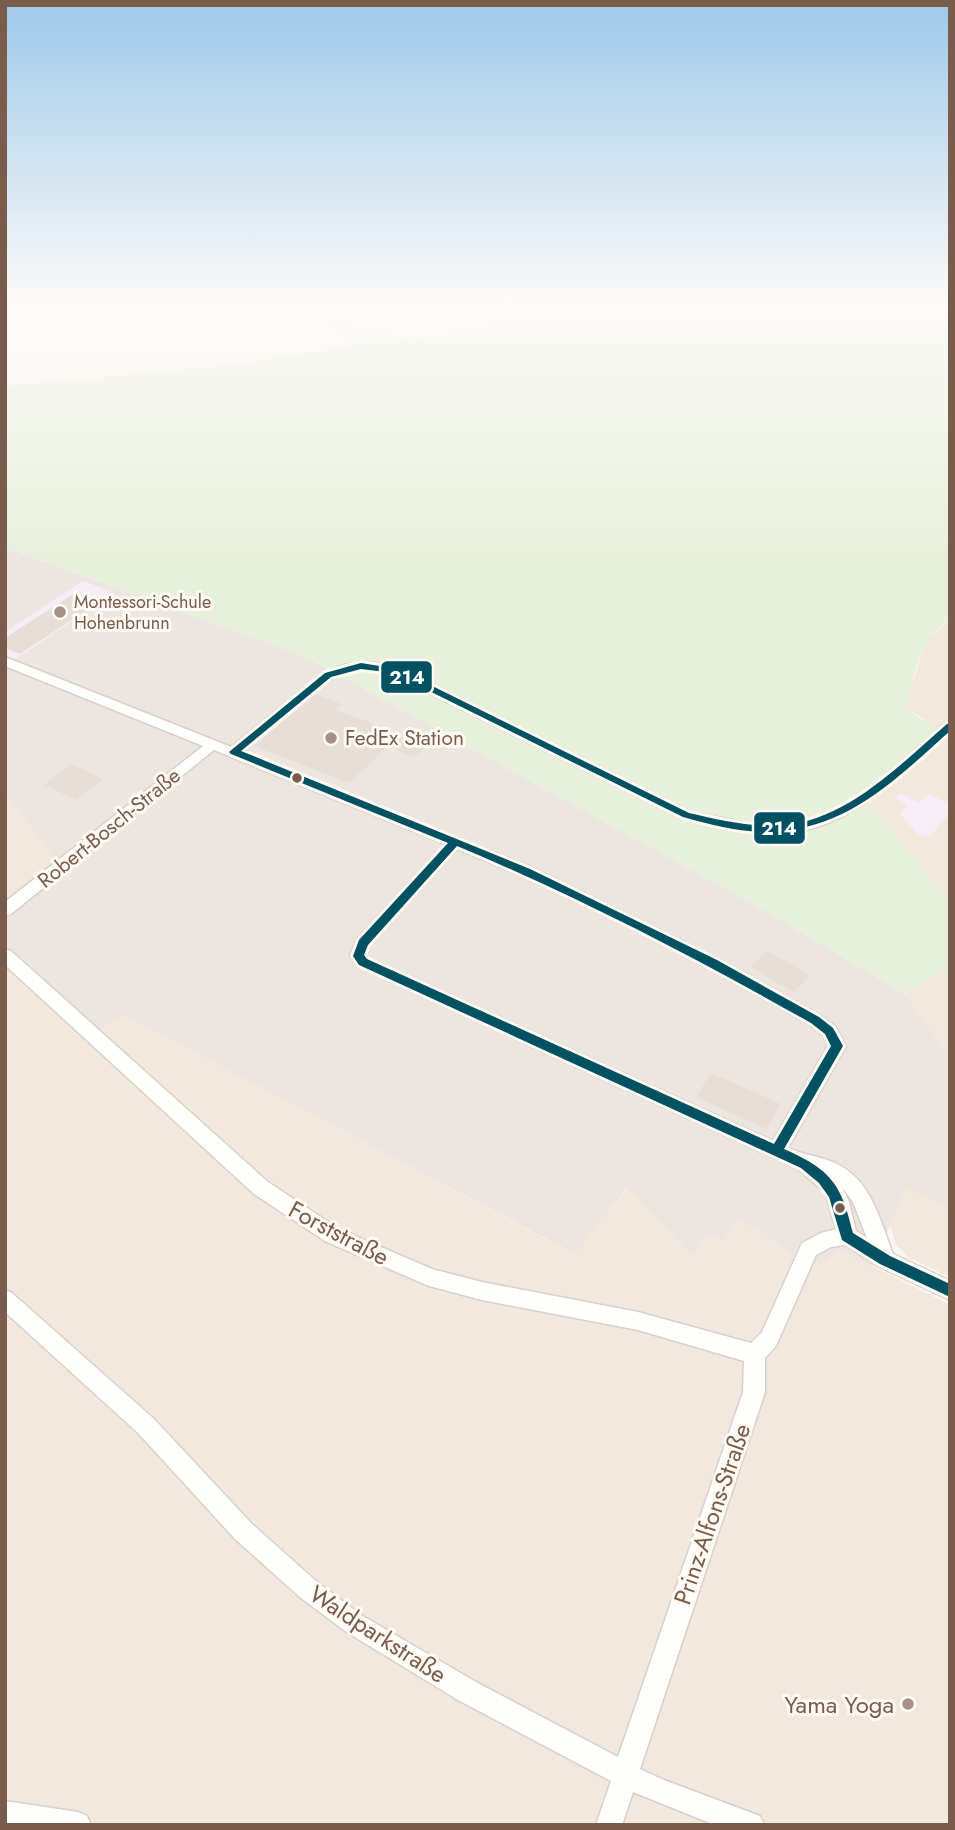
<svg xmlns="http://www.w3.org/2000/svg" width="955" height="1830" viewBox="0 0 955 1830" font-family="Jost,sans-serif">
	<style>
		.residential { fill: #f2e8de }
		.industrial { fill: #ede5e0 }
		.education { fill: #f6eef6 }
		.green { fill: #e7f0db }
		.building { fill: #e6ded7 }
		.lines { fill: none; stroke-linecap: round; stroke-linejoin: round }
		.minor-casing { stroke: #d7d1cb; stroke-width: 3 }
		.minor { fill: #fefefd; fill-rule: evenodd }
		.bus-1-casing { stroke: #fffaf3; stroke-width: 6 }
		.bus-1 { fill: #005262; fill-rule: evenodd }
		.poi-dot { fill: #a69286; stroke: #fffaf3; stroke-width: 2.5 }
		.bus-dot { fill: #7a5c4d; stroke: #fffaf3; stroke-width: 2.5 }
		.labels { text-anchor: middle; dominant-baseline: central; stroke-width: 6; stroke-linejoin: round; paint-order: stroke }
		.far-poi-label { font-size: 18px; fill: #7a5c4d; stroke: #fffaf3; text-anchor: start }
		.poi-label { font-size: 21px; fill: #7a5c4d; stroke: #fffaf3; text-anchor: start }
		.street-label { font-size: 21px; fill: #7a5c4d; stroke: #fffaf3 }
		.near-street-label { font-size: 24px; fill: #7a5c4d; stroke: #fffaf3 }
		.near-poi-label { font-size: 24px; fill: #7a5c4d; stroke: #fffaf3; text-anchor: end }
		.line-badge { stroke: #fffaf3; stroke-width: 2.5 }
		.badge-label { font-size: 19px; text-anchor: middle; font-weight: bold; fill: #fff }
	</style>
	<rect width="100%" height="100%" fill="#f9f5f0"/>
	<g class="residential">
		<polygon points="950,619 950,899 862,795 925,720 907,708 910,690 926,642"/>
		<polygon points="5,792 58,861 5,903"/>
		<polygon points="5,945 99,1030 124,1015 574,1254 628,1188 693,1255 707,1233 723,1240 734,1220 768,1236 795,1260 839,1249 950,1305 950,1825 5,1825"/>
		<polygon points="950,967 950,1057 905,994"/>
		<polygon points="906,1187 950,1208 950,1277 908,1257 895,1243 890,1224"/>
	</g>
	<polygon class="industrial" points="13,550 308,658 753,904 905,994 950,1057 950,1208 906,1188 872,1267 839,1250 821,1264 795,1260 768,1236 735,1220 723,1241 707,1233 693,1256 627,1188 575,1254 124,1015 99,1030 5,945 5,903 57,861 5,792 5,555"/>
	<g class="education">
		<polygon points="83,581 115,593 14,660 5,656 5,632"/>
		<polygon points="900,793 918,803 929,794 950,804 950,813 930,836 918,835 900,813 908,805 895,798"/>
	</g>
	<path class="green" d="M307 306H370L342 320 412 342 478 328 519 306H950V619C921 637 912 677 907 708L938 733 862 795 950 899V967L905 994 753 904 308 658 14 550 5 555V386L220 366 358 346 320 321 339 316V314C327 314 315 315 307 306Z"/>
	<g class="building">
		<polygon points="75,593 99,602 20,654 5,648 5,638"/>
		<polygon points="315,694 342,704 335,710 391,730 389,732 424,749 413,757 389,746 349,783 254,746"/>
		<polygon points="71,764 103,779 76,800 44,785"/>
		<polygon points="768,951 810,975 793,992 751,967"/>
		<polygon points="711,1073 781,1104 766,1129 696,1097"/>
	</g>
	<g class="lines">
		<g class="minor-casing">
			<g id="minor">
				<path d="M5 657 231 747C250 732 268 717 287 702 326 670 347 652 400 668L691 812 748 823H790L809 820 844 806 883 778 945 723 950 722V733C853 818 816 858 681 818L390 674C376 669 361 667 347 672 322 679 266 732 243 752L531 867 719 959 821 1016 835 1026 846 1046 788 1148C803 1155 820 1156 835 1163 871 1179 880 1220 893 1254L950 1281V1300L878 1266 845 1245 831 1247 816 1255 776 1346 765 1358V1392L640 1769 664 1780 760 1816 764 1825H715L633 1792 622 1825H596L611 1781 458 1700 345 1631 301 1598 236 1540 138 1433 5 1312V1290L12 1293 154 1419 252 1524 317 1582 361 1615 476 1682 618 1757 743 1392 744 1361 638 1330 482 1300 429 1286 325 1241 254 1194 5 965V949L11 951 268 1182 339 1229 432 1269 482 1282 638 1312 751 1343 762 1332 802 1243 821 1233 836 1229 825 1192 798 1169 357 966 350 956 357 939 445 844 214 750 11 914 5 915V902L203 746 5 666ZM457 849C579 898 695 960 809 1024L823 1035 828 1046 773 1141 369 958 366 955 370 945ZM842 1187 853 1202 867 1238 856 1231 849 1202Z"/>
				<polygon points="5,1801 78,1812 87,1816 91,1825 5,1825"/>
			</g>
		</g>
		<use href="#minor" class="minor"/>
		<g class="bus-1-casing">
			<path id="bus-1" d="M361 663 398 669 689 813C715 819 741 825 769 826 841 827 896 768 947 724L950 723V731C896 779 849 828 772 832 742 833 711 825 683 817L393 673 361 669 331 677 241 751 530 869 717 960 819 1017 833 1028 843 1046 784 1149C831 1170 841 1183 853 1233L890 1256 950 1284V1297L880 1264 842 1240 829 1197 819 1183 801 1168 359 965 353 956 359 940 448 843 231 754 229 752 325 673ZM457 846C579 897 696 958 811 1023L825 1034 831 1046 774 1144 367 959 364 955 368 945Z"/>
		</g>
		<use href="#bus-1" class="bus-1"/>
	</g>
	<linearGradient id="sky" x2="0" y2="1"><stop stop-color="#9ec9e9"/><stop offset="0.54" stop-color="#fcfaf8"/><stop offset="1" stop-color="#fcfaf8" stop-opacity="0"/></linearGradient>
	<rect width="955" height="562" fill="url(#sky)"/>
	<g class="poi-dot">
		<circle cx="60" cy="612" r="7"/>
		<circle cx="331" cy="738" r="7"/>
		<circle cx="908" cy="1704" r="7"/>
	</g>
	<g class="bus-dot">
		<circle cx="297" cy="778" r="6"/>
		<circle cx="840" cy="1208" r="6"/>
	</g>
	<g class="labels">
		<g class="far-poi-label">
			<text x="74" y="602">Montessori-Schule<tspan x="74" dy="21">Hohenbrunn</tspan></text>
		</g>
		<g class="poi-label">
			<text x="345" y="738">FedEx Station</text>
		</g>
		<g class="street-label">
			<text transform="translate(109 828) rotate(-39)">Robert-Bosch-Straße</text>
		</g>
		<g class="near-street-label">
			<text transform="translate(339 1233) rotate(28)">Forststraße</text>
			<text transform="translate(712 1514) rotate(-71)">Prinz-Alfons-Straße</text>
			<text transform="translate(378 1634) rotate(33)">Waldparkstraße</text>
		</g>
		<g class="near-poi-label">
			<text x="894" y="1704">Yama Yoga</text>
		</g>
	</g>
	<g class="line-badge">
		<rect x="380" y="660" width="53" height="34" rx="7" fill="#005262"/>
		<rect x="753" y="811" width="53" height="34" rx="7" fill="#005262"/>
	</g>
	<g class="badge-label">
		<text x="407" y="684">214</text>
		<text x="779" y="835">214</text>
	</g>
	<rect width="955" height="1830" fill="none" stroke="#7a5c4d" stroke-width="14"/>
</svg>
